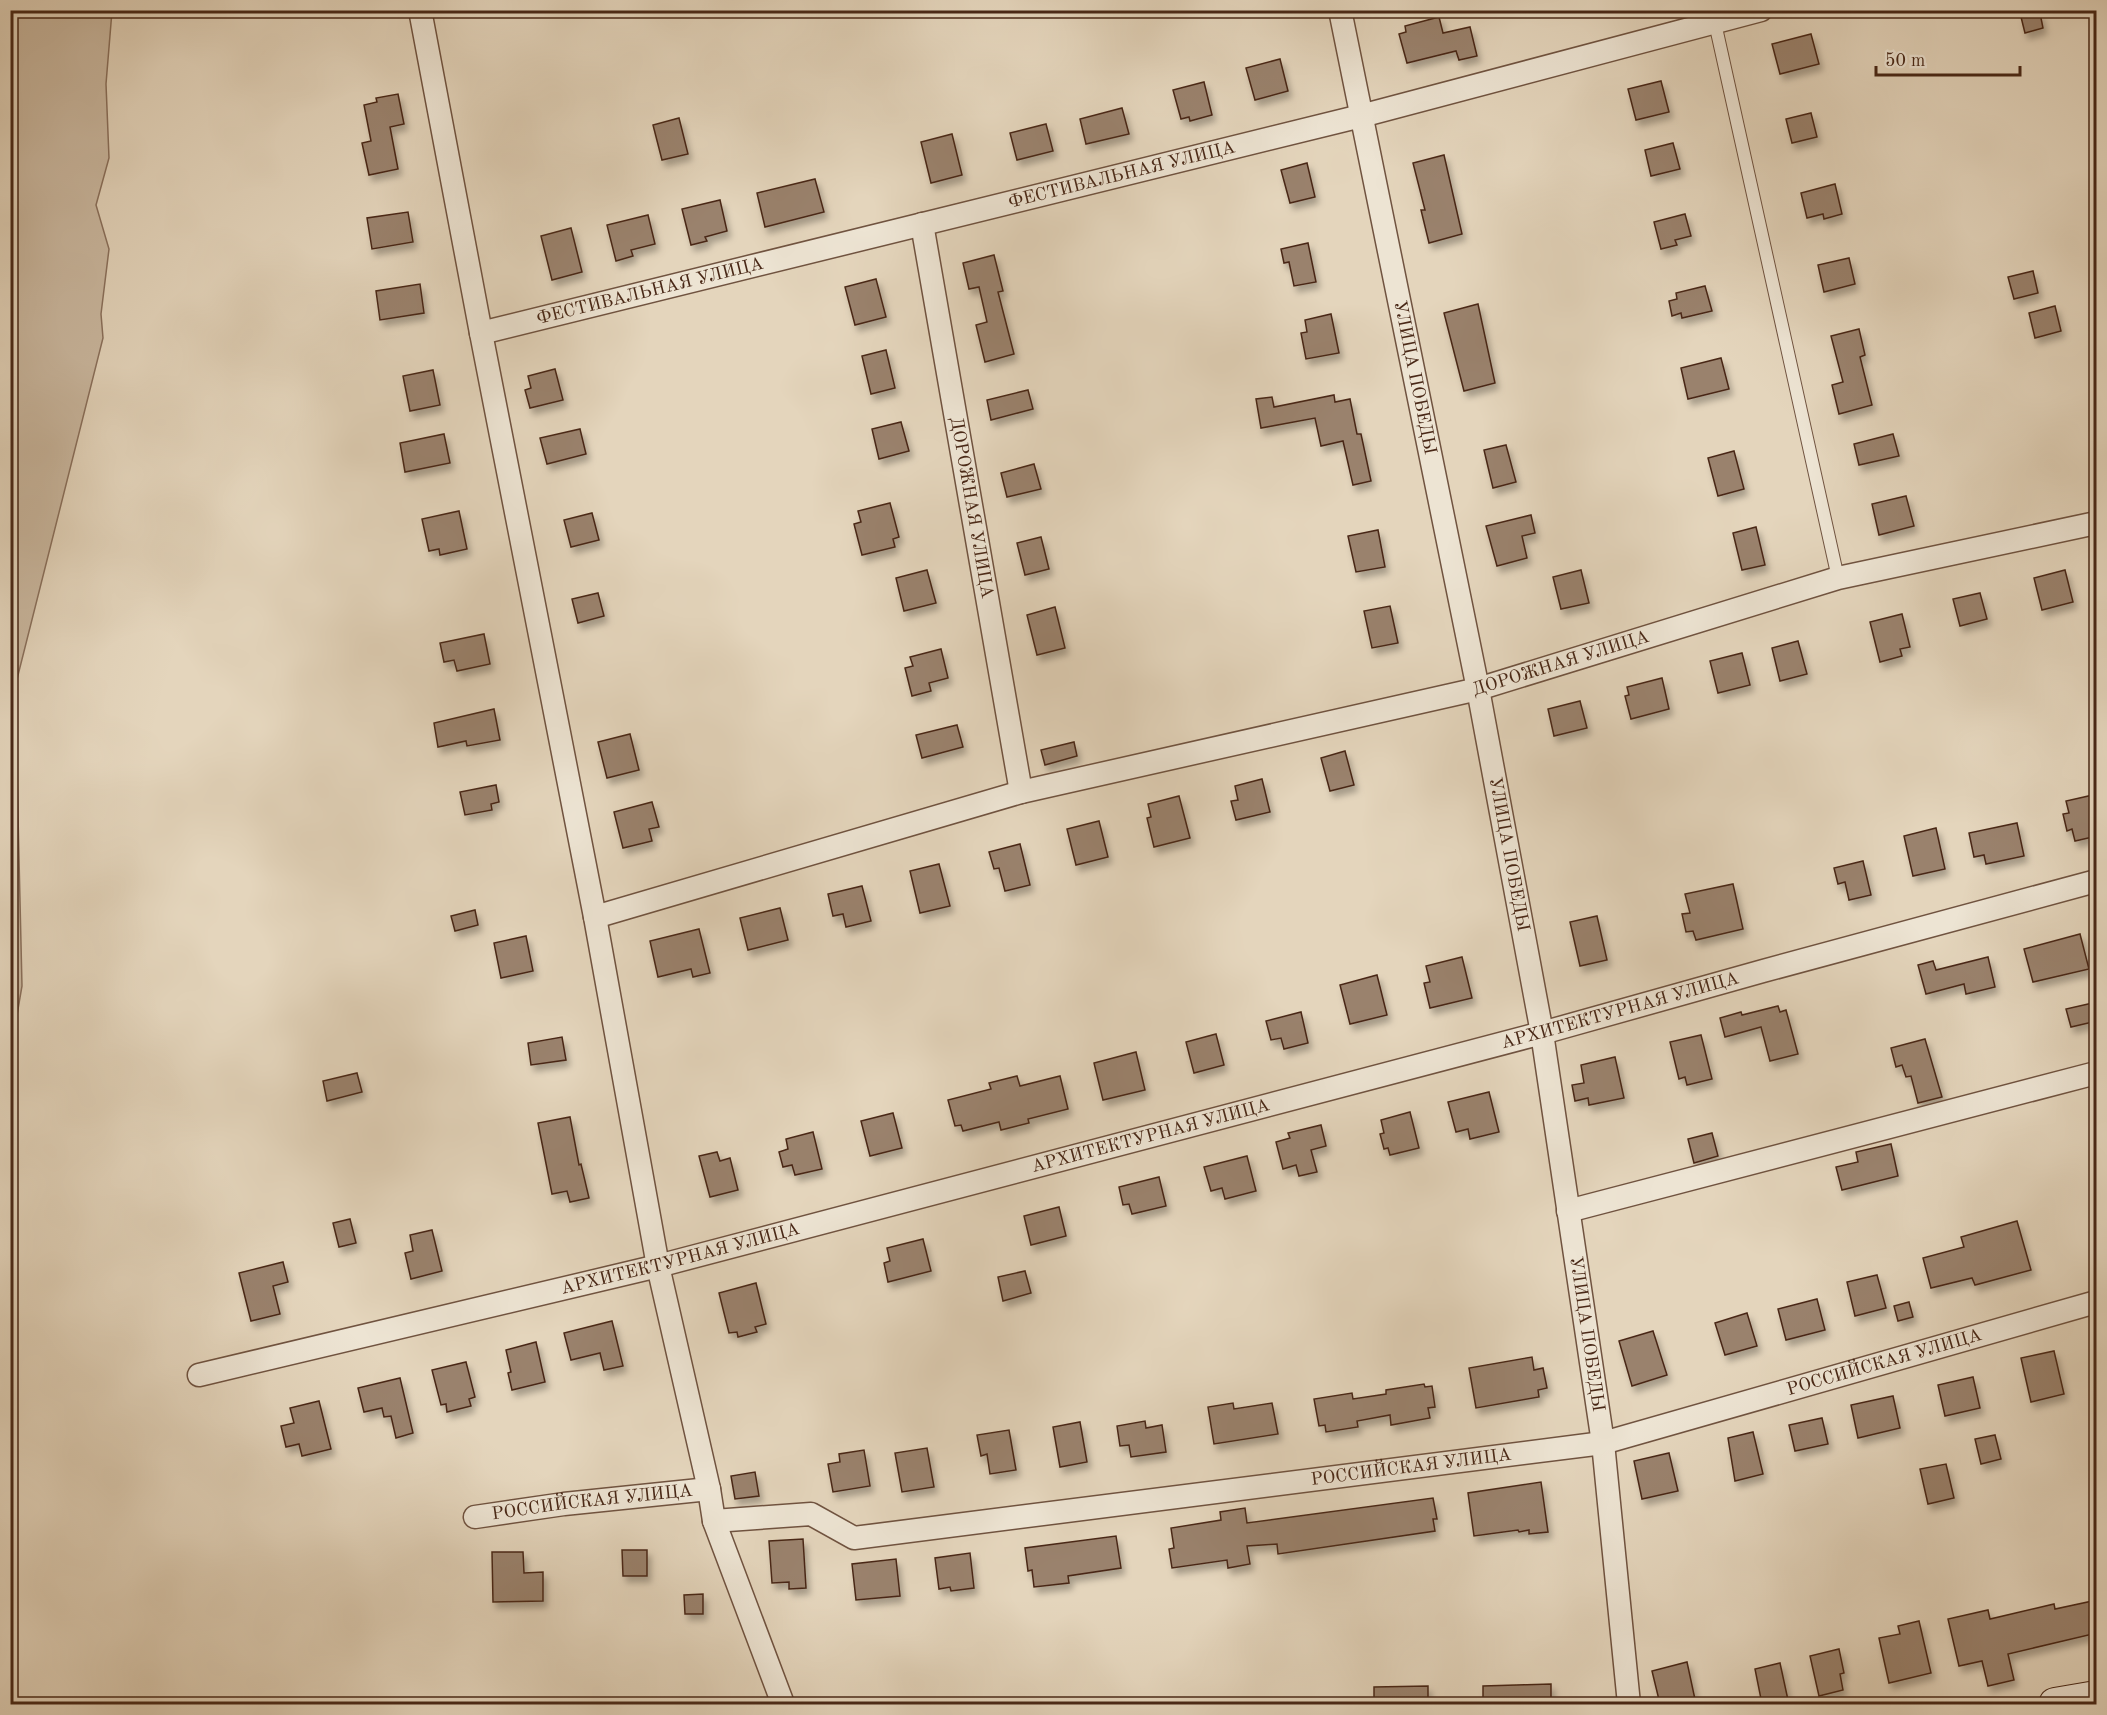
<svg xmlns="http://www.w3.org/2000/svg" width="2107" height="1715" viewBox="0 0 2107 1715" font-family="'Old Standard TT',serif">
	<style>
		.green { fill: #cab8a0; stroke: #8a705c; stroke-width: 1.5 }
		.building { fill: #9a826d; stroke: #492817; stroke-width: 1.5; filter: url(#shadow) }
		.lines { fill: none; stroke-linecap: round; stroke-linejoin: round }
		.lane-casing { stroke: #705340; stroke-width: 14 }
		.street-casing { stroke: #705340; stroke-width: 25 }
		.secondary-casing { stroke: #492817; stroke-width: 34 }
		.lane { stroke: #ede4d3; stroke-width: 12 }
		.street { stroke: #ede4d3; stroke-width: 22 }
		.secondary { stroke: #ede4d3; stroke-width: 32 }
		.labels { text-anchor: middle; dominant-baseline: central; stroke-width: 6; stroke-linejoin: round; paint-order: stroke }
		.street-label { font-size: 18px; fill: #492817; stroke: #ede4d3 }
	</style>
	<defs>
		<filter id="shadow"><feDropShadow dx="3.5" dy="6" stdDeviation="3" flood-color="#0004"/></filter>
	</defs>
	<rect width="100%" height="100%" fill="#e4d5bc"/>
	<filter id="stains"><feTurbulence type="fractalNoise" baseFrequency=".00333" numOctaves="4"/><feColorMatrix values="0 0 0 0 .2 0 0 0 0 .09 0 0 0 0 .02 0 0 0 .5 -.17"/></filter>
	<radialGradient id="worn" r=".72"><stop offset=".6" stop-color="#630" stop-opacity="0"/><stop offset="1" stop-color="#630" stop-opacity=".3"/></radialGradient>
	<polygon class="green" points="11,10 112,11 106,84 109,158 96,205 109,249 101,314 103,338 15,687 22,986 11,1050"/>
	<g class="building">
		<polygon points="2040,13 2043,28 2025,33 2021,17"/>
		<polygon points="1439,17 1443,33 1470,27 1477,56 1459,60 1456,51 1407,63 1399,34 1406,32 1405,26"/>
		<polygon points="1811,34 1819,64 1780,74 1772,44"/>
		<polygon points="1280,59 1288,91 1255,100 1246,68"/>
		<polygon points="1661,81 1669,112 1636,120 1628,89"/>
		<polygon points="1204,82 1212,115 1190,121 1189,117 1181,119 1173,90"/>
		<polygon points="398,94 404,124 390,127 398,169 369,175 362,143 371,141 364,105 377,102 376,98"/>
		<polygon points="1122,108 1129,134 1086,144 1080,119"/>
		<polygon points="1811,113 1817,137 1792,143 1786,119"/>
		<polygon points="679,118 688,154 662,160 653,125"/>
		<polygon points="1046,124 1053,151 1017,160 1010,133"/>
		<polygon points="952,134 962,175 931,183 921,142"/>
		<polygon points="1673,143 1680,169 1651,176 1645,150"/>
		<polygon points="1444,155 1462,234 1429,243 1421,210 1425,210 1413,163"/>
		<polygon points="1307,163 1315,197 1290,203 1281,170"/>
		<polygon points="815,179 824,212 765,227 757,193"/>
		<polygon points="1835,184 1842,214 1824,219 1823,214 1807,218 1801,193"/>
		<polygon points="720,200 727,231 705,237 707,241 691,245 682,209"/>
		<polygon points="408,212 413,242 372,249 367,218"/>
		<polygon points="1685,214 1691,236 1675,240 1677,245 1661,249 1654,222"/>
		<polygon points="648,215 655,244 631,250 633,256 616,261 607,225"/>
		<polygon points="571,228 582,272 552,280 541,236"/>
		<polygon points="1308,243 1316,282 1294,286 1289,262 1284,263 1281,249"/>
		<polygon points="994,255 1003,291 998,292 1014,354 985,362 976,325 987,322 979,287 969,289 963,263"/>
		<polygon points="1849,258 1855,284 1824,292 1818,265"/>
		<polygon points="2033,271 2038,293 2014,299 2008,277"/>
		<polygon points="876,279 886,317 855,325 845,287"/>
		<polygon points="420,284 424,313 380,320 376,291"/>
		<polygon points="1705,286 1712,311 1682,318 1681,313 1672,316 1669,301 1677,299 1676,293"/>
		<polygon points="1478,304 1495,383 1464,391 1444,313"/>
		<polygon points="2055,306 2061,331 2035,338 2029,313"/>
		<polygon points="1331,314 1339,353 1306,359 1301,333 1307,332 1305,320"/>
		<polygon points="1859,329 1865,355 1860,357 1872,405 1839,414 1832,385 1843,382 1831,336"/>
		<polygon points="886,350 895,388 871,394 862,356"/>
		<polygon points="1721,358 1729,389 1688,399 1681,368"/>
		<polygon points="555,369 563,400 530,408 525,390 531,388 528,376"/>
		<polygon points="433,370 440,405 410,411 403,376"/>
		<polygon points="1028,390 1033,409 991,420 987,400"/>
		<polygon points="1334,395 1335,402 1350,399 1357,434 1361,434 1371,481 1353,485 1343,441 1321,446 1315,418 1261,428 1256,399 1272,397 1274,407"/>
		<polygon points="901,422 909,451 879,459 872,429"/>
		<polygon points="580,429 586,454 547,464 540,438"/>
		<polygon points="444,434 450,463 405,472 400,443"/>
		<polygon points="1893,434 1899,456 1859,465 1854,444"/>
		<polygon points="1506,445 1516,482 1493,488 1484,450"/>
		<polygon points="1734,451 1744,489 1718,496 1708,458"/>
		<polygon points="1034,464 1041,489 1007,497 1001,473"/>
		<polygon points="1906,496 1914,526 1879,535 1872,504"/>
		<polygon points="890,503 899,537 893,539 895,547 862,555 854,524 861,522 858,511"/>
		<polygon points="459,511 467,549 440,555 439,549 429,551 422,519"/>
		<polygon points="592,513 599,540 571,547 564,520"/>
		<polygon points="1531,515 1535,533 1522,536 1527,558 1497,566 1486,526"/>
		<polygon points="1756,527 1765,565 1742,570 1733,533"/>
		<polygon points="1378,530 1385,567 1356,572 1348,536"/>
		<polygon points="1041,537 1049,569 1025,575 1017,543"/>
		<polygon points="927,570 936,603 904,611 896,578"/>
		<polygon points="1581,570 1589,603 1561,609 1553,577"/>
		<polygon points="2065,570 2073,602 2042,610 2034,578"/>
		<polygon points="598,593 604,616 578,623 572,599"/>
		<polygon points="1980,593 1987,619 1960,626 1953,599"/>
		<polygon points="1390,606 1398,643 1372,648 1364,611"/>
		<polygon points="1055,607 1065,648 1037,655 1027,615"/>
		<polygon points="1902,614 1910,647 1900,649 1902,656 1880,662 1870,622"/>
		<polygon points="484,634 490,664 457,671 454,660 444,662 440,643"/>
		<polygon points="1798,641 1807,674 1780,681 1772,648"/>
		<polygon points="941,649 948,678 929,683 931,691 912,696 905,668 913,666 910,657"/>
		<polygon points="1742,653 1750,685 1718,693 1710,661"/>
		<polygon points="1662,678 1669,709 1631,719 1625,696 1629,695 1627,687"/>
		<polygon points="1580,701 1587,728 1554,736 1548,709"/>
		<polygon points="494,709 500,740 467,746 466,741 438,747 434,723"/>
		<polygon points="957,725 963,747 922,758 916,735"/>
		<polygon points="630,734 639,770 607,778 598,742"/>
		<polygon points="1074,742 1077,756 1045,765 1041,750"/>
		<polygon points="1345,751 1354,785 1330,791 1321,758"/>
		<polygon points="1262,779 1270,812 1236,820 1231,801 1238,800 1235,786"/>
		<polygon points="496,785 499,802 491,804 492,810 465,815 460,792"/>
		<polygon points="2093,795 2097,812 2097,836 2075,841 2072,829 2067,831 2063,814 2069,813 2066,801"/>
		<polygon points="1179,796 1190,838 1154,847 1147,818 1151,817 1148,804"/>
		<polygon points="652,802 659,827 649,829 652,841 623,848 614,812"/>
		<polygon points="1099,821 1108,857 1076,865 1067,829"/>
		<polygon points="2017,823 2024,856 1986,864 1984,855 1974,857 1969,833"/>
		<polygon points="1936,828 1945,869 1913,876 1904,836"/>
		<polygon points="1020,844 1030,885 1005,891 999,868 994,869 989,852"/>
		<polygon points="1863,861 1871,895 1849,900 1845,882 1838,884 1834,868"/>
		<polygon points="939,864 950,906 920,913 910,871"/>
		<polygon points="1733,884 1743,929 1696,940 1693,931 1686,932 1682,914 1690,913 1685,894"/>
		<polygon points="862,886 871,921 846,927 843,914 833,916 828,894"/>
		<polygon points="780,908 788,940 748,950 740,918"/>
		<polygon points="475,910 478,925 455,931 451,916"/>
		<polygon points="1597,916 1607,960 1580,966 1570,922"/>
		<polygon points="699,929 710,973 693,977 691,969 658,977 650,941"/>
		<polygon points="2080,934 2089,969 2033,982 2024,949"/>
		<polygon points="526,936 533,971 501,978 494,943"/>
		<polygon points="1462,957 1472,998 1430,1008 1424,983 1430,982 1426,966"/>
		<polygon points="1988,957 1995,987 1966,994 1964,984 1926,994 1918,965 1933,961 1936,970"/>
		<polygon points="1377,975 1387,1015 1350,1024 1340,985"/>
		<polygon points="2097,1002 2097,1021 2071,1027 2066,1009"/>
		<polygon points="1778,1006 1780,1012 1786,1010 1798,1054 1770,1061 1761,1027 1725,1037 1720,1018 1741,1012 1742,1015"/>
		<polygon points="1301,1012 1308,1043 1284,1049 1281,1038 1271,1040 1266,1021"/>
		<polygon points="1216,1034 1224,1065 1194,1073 1186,1042"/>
		<polygon points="1701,1035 1712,1079 1687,1085 1685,1077 1679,1079 1670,1042"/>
		<polygon points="562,1037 566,1060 531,1065 528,1043"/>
		<polygon points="1925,1039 1942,1097 1918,1103 1911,1076 1906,1077 1902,1065 1896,1067 1891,1048"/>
		<polygon points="1136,1052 1145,1090 1103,1100 1094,1063"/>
		<polygon points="1615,1057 1624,1098 1589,1105 1588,1098 1575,1101 1572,1085 1584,1083 1581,1065"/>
		<polygon points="357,1073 362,1092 327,1101 323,1081"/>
		<polygon points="1017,1076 1020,1086 1060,1076 1068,1109 1028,1119 1029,1123 1001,1130 999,1122 963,1131 961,1125 955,1126 948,1100 991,1089 989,1083"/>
		<polygon points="1489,1092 1499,1132 1470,1139 1468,1129 1456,1132 1448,1102"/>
		<polygon points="1410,1112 1419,1148 1390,1155 1388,1148 1384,1149 1380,1134 1384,1133 1381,1120"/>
		<polygon points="893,1113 902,1148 870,1156 861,1121"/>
		<polygon points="570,1117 579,1165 581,1164 589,1198 570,1202 567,1191 552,1194 538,1123"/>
		<polygon points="1321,1125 1326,1146 1311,1150 1317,1172 1299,1176 1296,1165 1283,1169 1276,1142 1290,1138 1288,1133"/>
		<polygon points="813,1132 822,1169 795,1175 792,1165 783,1167 779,1152 788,1149 786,1139"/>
		<polygon points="1712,1133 1718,1156 1694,1163 1688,1139"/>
		<polygon points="1891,1144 1898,1176 1842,1190 1836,1167 1858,1162 1856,1152"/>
		<polygon points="717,1152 720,1161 730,1158 738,1190 710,1197 699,1156"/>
		<polygon points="1247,1156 1256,1191 1225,1199 1222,1188 1211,1191 1204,1167"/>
		<polygon points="1159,1177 1166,1206 1132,1214 1129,1204 1123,1205 1119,1187"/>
		<polygon points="1059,1207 1066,1236 1031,1245 1024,1216"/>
		<polygon points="350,1219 356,1243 339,1247 333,1223"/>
		<polygon points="2017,1221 2031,1270 1975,1285 1972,1278 1931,1288 1923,1258 1964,1247 1961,1237"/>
		<polygon points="432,1230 442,1271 411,1279 405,1253 413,1251 410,1235"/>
		<polygon points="923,1239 931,1271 888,1282 884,1263 890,1261 887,1248"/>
		<polygon points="283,1262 288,1282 273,1286 280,1314 251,1321 239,1273"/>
		<polygon points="1025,1271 1031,1293 1003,1301 998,1277"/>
		<polygon points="1877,1275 1886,1308 1855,1316 1847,1282"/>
		<polygon points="756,1283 766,1324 755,1327 757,1332 738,1337 737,1332 729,1333 719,1293"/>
		<polygon points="1817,1299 1825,1330 1786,1340 1778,1309"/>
		<polygon points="1909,1302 1913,1317 1898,1321 1894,1306"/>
		<polygon points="1747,1313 1757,1346 1725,1355 1715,1323"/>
		<polygon points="612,1321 623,1366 604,1370 600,1353 571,1360 564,1333"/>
		<polygon points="1653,1331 1667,1375 1632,1386 1619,1341"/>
		<polygon points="536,1342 545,1382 512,1390 508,1373 511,1372 506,1350"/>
		<polygon points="2054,1351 2064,1394 2031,1402 2021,1358"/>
		<polygon points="1532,1357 1534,1370 1543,1368 1547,1388 1538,1390 1539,1397 1476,1408 1469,1368"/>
		<polygon points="466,1362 475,1397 469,1399 471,1406 447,1412 446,1404 441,1405 432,1370"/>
		<polygon points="1973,1377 1980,1408 1945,1416 1938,1385"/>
		<polygon points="400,1378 413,1433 396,1438 391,1416 384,1417 382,1408 364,1412 358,1388"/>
		<polygon points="1424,1384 1425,1387 1432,1386 1435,1407 1428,1408 1430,1418 1391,1425 1390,1415 1357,1421 1358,1427 1326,1432 1325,1425 1319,1426 1314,1399 1352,1393 1353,1399 1386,1394 1386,1390"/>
		<polygon points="1893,1396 1900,1428 1858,1438 1851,1405"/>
		<polygon points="319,1401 331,1449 302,1456 299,1444 286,1447 281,1426 294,1423 290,1408"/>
		<polygon points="1233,1403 1234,1409 1272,1403 1278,1434 1214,1444 1208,1407"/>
		<polygon points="1822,1418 1828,1444 1795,1451 1789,1425"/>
		<polygon points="1145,1421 1146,1428 1162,1425 1166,1452 1131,1457 1129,1445 1120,1446 1117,1426"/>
		<polygon points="1080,1422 1087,1462 1060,1467 1053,1427"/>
		<polygon points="1009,1430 1016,1470 990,1474 987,1454 981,1456 977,1435"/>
		<polygon points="1753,1432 1763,1474 1735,1481 1728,1438"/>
		<polygon points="1995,1435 2001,1459 1981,1464 1975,1439"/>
		<polygon points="927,1448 934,1487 902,1492 895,1453"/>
		<polygon points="864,1450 870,1486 833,1492 828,1464 840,1462 839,1454"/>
		<polygon points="1669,1453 1678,1491 1642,1499 1634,1461"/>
		<polygon points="1946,1464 1954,1498 1928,1504 1920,1469"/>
		<polygon points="755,1472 759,1496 735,1499 731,1476"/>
		<polygon points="1541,1482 1548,1532 1529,1534 1529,1530 1519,1532 1518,1530 1474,1536 1468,1493"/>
		<polygon points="1433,1498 1437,1519 1433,1519 1435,1531 1278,1554 1277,1544 1247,1546 1250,1564 1228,1568 1227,1560 1172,1568 1169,1549 1174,1548 1171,1528 1221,1520 1220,1512 1245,1508 1247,1523"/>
		<polygon points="1116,1536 1121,1568 1068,1576 1069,1583 1034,1587 1032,1570 1028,1571 1025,1548"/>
		<polygon points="803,1539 806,1588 789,1589 789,1582 772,1583 769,1541"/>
		<polygon points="622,1550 647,1550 647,1576 623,1576"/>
		<polygon points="492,1552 523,1552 524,1573 543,1572 543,1601 493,1602"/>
		<polygon points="970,1553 974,1588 951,1591 950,1587 939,1589 935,1558"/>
		<polygon points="896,1559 900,1596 856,1600 852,1564"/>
		<polygon points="703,1594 703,1614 685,1614 684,1595"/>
		<polygon points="2097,1600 2097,1633 2008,1654 2014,1680 1988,1686 1982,1661 1959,1666 1948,1619 1988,1610 1990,1619 2054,1604 2055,1609"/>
		<polygon points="1919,1621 1931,1673 1889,1683 1879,1638 1900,1634 1898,1626"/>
		<polygon points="1839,1649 1844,1673 1840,1674 1843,1690 1819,1696 1810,1656"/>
		<polygon points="1687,1662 1696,1704 1660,1704 1652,1671"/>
		<polygon points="1780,1663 1788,1700 1762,1704 1755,1669"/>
		<polygon points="1551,1684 1551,1704 1483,1704 1483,1686"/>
		<polygon points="1428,1686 1428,1703 1374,1704 1374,1687"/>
	</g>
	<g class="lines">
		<g class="lane-casing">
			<polyline id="lane" points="1715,23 1838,578"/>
		</g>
		<g class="street-casing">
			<g id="street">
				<polyline points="420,10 481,333 595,917 658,1266 709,1489 714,1521 783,1704"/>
				<path id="s1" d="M1340 10 1478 689 1542 1033 1603 1443 1629 1704"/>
				<path id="s2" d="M922 224 1021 792"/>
				<path id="s3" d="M481 333 1361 116 1761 10"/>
				<path id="s4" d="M595 917 1021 792 1478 689 1838 578 2096 523"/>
				<polyline points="1568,1211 2096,1073"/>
				<path id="s5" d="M199 1375 658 1266 1542 1033 1763 971 2096 881"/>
				<path id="s6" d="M475 1517 564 1504 709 1489"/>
				<path id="s7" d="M714 1521 811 1514 854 1538 1603 1443 2096 1302"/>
			</g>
		</g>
		<g class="secondary-casing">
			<polyline id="secondary" points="2055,1704 2096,1697"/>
		</g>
		<use href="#lane" class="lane"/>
		<use href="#street" class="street"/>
		<use href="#secondary" class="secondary"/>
	</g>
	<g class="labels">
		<g class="street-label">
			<text stroke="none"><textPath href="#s3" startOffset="660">ФЕСТИВАЛЬНАЯ УЛИЦА</textPath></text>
			<text stroke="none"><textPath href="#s3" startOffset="174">ФЕСТИВАЛЬНАЯ УЛИЦА</textPath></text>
			<text stroke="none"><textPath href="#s1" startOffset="375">УЛИЦА ПОБЕДЫ</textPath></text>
			<text stroke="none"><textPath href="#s2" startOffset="288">ДОРОЖНАЯ УЛИЦА</textPath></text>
			<text stroke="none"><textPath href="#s4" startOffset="999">ДОРОЖНАЯ УЛИЦА</textPath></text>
			<text stroke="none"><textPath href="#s1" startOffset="861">УЛИЦА ПОБЕДЫ</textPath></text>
			<text stroke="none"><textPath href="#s5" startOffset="1467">АРХИТЕКТУРНАЯ УЛИЦА</textPath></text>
			<text stroke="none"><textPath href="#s5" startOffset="981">АРХИТЕКТУРНАЯ УЛИЦА</textPath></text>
			<text stroke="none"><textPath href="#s5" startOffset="495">АРХИТЕКТУРНАЯ УЛИЦА</textPath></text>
			<text stroke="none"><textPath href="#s1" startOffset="1347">УЛИЦА ПОБЕДЫ</textPath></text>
			<text stroke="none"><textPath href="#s7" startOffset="1194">РОССИЙСКАЯ УЛИЦА</textPath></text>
			<text stroke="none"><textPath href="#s7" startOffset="708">РОССИЙСКАЯ УЛИЦА</textPath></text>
			<text stroke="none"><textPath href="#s6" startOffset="118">РОССИЙСКАЯ УЛИЦА</textPath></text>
		</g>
	</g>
	<rect width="2107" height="1715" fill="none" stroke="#e4d5bc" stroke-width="36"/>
	<rect x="12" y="12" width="2083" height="1691" fill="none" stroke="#492817" stroke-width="3"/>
	<rect x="18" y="18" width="2071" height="1679" fill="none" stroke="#492817" stroke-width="1.5"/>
	<path d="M1876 66v9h144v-9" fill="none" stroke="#492817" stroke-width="3"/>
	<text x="1885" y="66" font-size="18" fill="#492817" stroke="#ede4d3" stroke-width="4.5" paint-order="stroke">50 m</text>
	<rect width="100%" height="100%" filter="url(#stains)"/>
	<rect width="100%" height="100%" fill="url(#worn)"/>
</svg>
